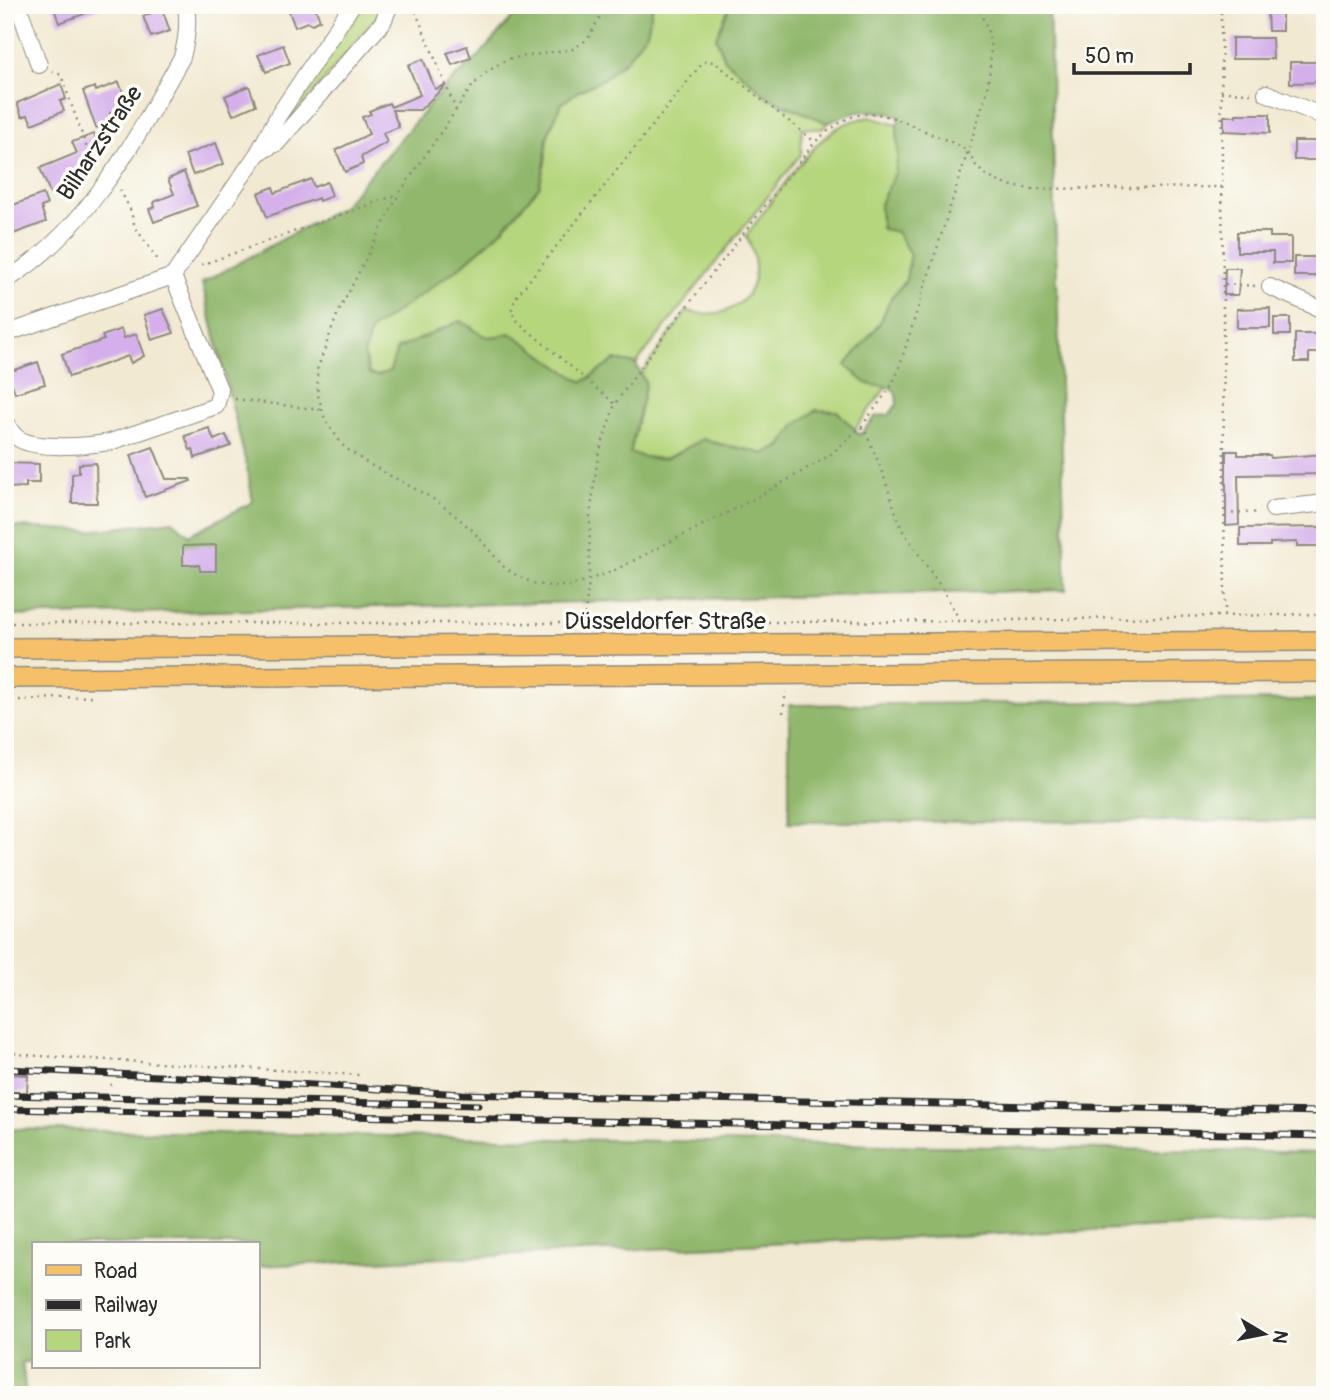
<svg xmlns="http://www.w3.org/2000/svg" width="1330" height="1400" viewBox="0 0 1330 1400" font-family="Pangolin,sans-serif">
	<style>
		.green { fill: #b6d67d; stroke: #708054; stroke-width: 2 }
		.forest { fill: #90b76c; stroke: #5e714c; stroke-width: 2 }
		.building { fill: #d4afeb }
		.lines { fill: none; stroke-linecap: round; stroke-linejoin: round }
		.minor-casing { stroke: #8e8a7e; stroke-width: 18 }
		.major-casing { stroke: #8e8a7e; stroke-width: 22 }
		.path { stroke: #8e8a7e; stroke-width: 2.5; stroke-dasharray: 2 5; stroke-linecap: butt }
		.minor { stroke: #fff; stroke-width: 16 }
		.major { stroke: #f6c06b; stroke-width: 19 }
		.rail-casing { stroke: #2b2b2b; stroke-width: 7 }
		.rail { stroke: #fdfcf7; stroke-width: 4.5; stroke-dasharray: 13; stroke-linecap: butt }
		.labels { text-anchor: middle; dominant-baseline: central; stroke-width: 7; stroke-linejoin: round; paint-order: stroke }
		.street-label { font-size: 24px; fill: #2b2b2b; stroke: #fdfcf7 }
	</style>
	<rect width="100%" height="100%" fill="#fdfcf7"/>
	<filter id="ink" filterUnits="userSpaceOnUse"><feTurbulence type="fractalNoise" baseFrequency=".0143" numOctaves="2"/><feDisplacementMap in="SourceGraphic" scale="14" xChannelSelector="R" yChannelSelector="G"/><feConvolveMatrix kernelMatrix="1 2 1 2 8 2 1 2 1" color-interpolation-filters="sRGB"/></filter>
	<filter id="wash" filterUnits="userSpaceOnUse"><feTurbulence type="fractalNoise" baseFrequency=".00686" numOctaves="4" result="noise"/><feDisplacementMap in="SourceGraphic" scale="28" xChannelSelector="R" yChannelSelector="G"/><feGaussianBlur stdDeviation="1.57" result="paint"/><feColorMatrix in="noise" values="0 0 0 0 0 0 0 0 0 0 0 0 0 0 0 0 0 1.4 0 .05"/><feComposite in="paint" operator="in"/></filter>
	<g filter="url(#wash)">
		<rect width="100%" height="100%" fill="#f1e9d1"/>
		<g class="green">
			<polygon points="360,5 383,5 376,18 294,116 287,111"/>
			<path d="M653 5H730L769 98 828 123 822 129 802 128 801 154 636 364 615 360 583 382C557 368 536 348 510 333 493 338 483 341 471 326L390 371 377 376 369 374 364 354 371 330 460 267 500 232 539 187 545 162 547 137 561 104 577 92 603 79 647 32Z"/>
			<path d="M870 117 897 125 898 153 895 173 880 204 881 228 897 231 910 255 906 280 891 298 880 323 846 365 868 384 887 386 854 430 837 411 796 425 780 447 763 454C742 447 723 447 703 439 695 443 674 457 669 458 656 461 643 456 630 454L646 384 641 374 687 311C739 326 772 283 746 236 768 207 810 143 839 127 849 121 859 119 870 117Z"/>
		</g>
		<g class="forest">
			<path d="M523 5H653L647 32 627 59 603 79 577 92 561 104 547 137 545 162 539 187 500 232 460 267 371 330 364 354 369 374 377 376 390 371 397 349 460 321C485 333 478 342 510 333 536 348 557 368 583 382L615 360 636 364 646 384 630 453C670 466 670 455 703 439 723 447 742 447 763 454L780 447 796 425 816 410 837 411 860 435 876 416 889 415 897 404C897 381 884 389 869 384 861 381 853 371 846 365L880 323 891 298 906 280 910 255 897 232 882 229 880 204 895 173 898 153 897 125 900 117C873 106 853 111 828 123L769 98 725 60 716 38 730 5H1049L1066 590 9 616 5 604V526L88 531 173 521 189 535 253 502 247 467 202 283 342 207 445 87 480 55Z"/>
			<polygon points="1325,700 1325,821 789,822 789,705"/>
			<polygon points="5,1129 1325,1153 1325,1220 257,1266 257,1244 33,1244 33,1362 22,1362 26,1395 5,1395"/>
		</g>
		<g id="blocks">
			<g class="building">
				<polygon points="53,5 103,5 103,7 59,23"/>
				<polygon points="298,5 314,5 320,20 312,24 307,22 295,27 288,9"/>
				<polygon points="162,9 170,31 151,37 143,16"/>
				<polygon points="1267,11 1282,11 1282,31 1268,31"/>
				<polygon points="1232,38 1272,38 1273,59 1232,59"/>
				<polygon points="283,45 290,63 266,72 258,55"/>
				<polygon points="467,46 471,58 452,65 447,53"/>
				<polygon points="423,59 435,89 446,85 420,110 392,110 399,127 383,133 387,142 361,157 363,164 345,172 336,150 369,134 362,117 371,114 369,111 389,103 391,107 420,95 408,65"/>
				<polygon points="1290,62 1325,62 1325,82 1290,83"/>
				<polygon points="119,82 128,107 110,113 113,122 96,128 83,91 95,87 96,91"/>
				<polygon points="61,84 66,99 60,101 64,111 32,124 28,115 22,117 17,103"/>
				<polygon points="249,86 256,105 233,115 225,96"/>
				<polygon points="1236,114 1270,114 1270,133 1224,131 1224,116 1236,116"/>
				<polygon points="94,134 102,156 88,161 91,169 84,171 86,178 50,193 40,168 77,153 72,142"/>
				<rect x="1294" y="141" width="31" height="19"/>
				<polygon points="216,143 224,164 193,175 185,155"/>
				<polygon points="184,172 197,206 154,222 149,209 155,207 154,202 174,194 168,179"/>
				<polygon points="311,179 314,187 327,182 332,196 319,201 318,198 267,217 258,193 273,187 275,193"/>
				<polygon points="43,194 47,205 41,207 46,222 5,237 5,208"/>
				<polygon points="1237,232 1270,232 1270,237 1291,237 1291,263 1273,263 1273,252 1237,252"/>
				<rect x="1294" y="257" width="31" height="19"/>
				<polygon points="1225,268 1240,268 1238,295 1224,295"/>
				<polygon points="1270,308 1270,328 1237,328 1237,309"/>
				<polygon points="163,309 174,333 152,340 144,315"/>
				<rect x="1274" y="318" width="16" height="17"/>
				<polygon points="121,329 124,338 136,334 144,356 131,363 128,356 69,377 62,354 104,340 102,336"/>
				<polygon points="1295,334 1325,334 1325,353 1309,353 1309,362 1295,362"/>
				<polygon points="38,362 45,384 15,393 8,372"/>
				<polygon points="209,428 214,440 226,435 231,446 195,458 193,449 190,450 185,436"/>
				<polygon points="153,447 166,479 190,479 191,481 145,497 131,455"/>
				<polygon points="1226,451 1238,451 1238,455 1270,455 1271,458 1325,454 1325,474 1238,475 1239,525 1226,526"/>
				<polygon points="5,463 39,464 39,483 26,483 26,487 5,488"/>
				<polygon points="96,463 97,503 72,503 72,474 79,473 79,464"/>
				<polygon points="1325,527 1325,546 1297,546 1297,542 1270,543 1270,546 1240,546 1240,528"/>
				<polygon points="216,545 216,571 200,571 199,565 183,565 183,546"/>
				<polygon points="5,1074 28,1075 27,1092 5,1092"/>
			</g>
		</g>
	</g>
	<g filter="url(#ink)">
		<use href="#blocks" fill-opacity="0" stroke="#8e8a7e" stroke-width="2"/>
		<g class="lines">
			<g class="minor-casing">
				<g id="minor">
					<polyline points="18,5 39,65"/>
					<polyline points="1266,93 1325,117"/>
					<polyline points="258,153 277,143 383,22 390,5"/>
					<polyline points="173,276 258,153 278,116 352,5"/>
					<path d="M5 281C88 230 136 139 182 57 187 39 189 24 186 5"/>
					<polyline points="1270,287 1325,311"/>
					<polyline points="5,334 173,276"/>
					<path d="M5 421C9 428 12 435 19 439 38 450 88 446 110 442L216 406 220 391 173 276"/>
					<polyline points="1273,509 1325,503"/>
				</g>
			</g>
			<g class="major-casing">
				<g id="major">
					<polyline points="5,648 1325,641"/>
					<polyline points="5,678 1325,672"/>
				</g>
			</g>
			<g class="path">
				<polyline points="413,5 456,110"/>
				<path d="M606 5 588 39 573 49 507 59 487 72 473 85 399 194 337 315 317 370 318 395 325 420 344 447 367 463 432 498 456 516 473 531 504 567 519 577 536 584 550 586H570L611 572 754 499 829 456 861 427 890 388 897 374 987 91C992 54 995 38 976 5"/>
				<polyline points="1221,5 1225,615"/>
				<polyline points="52,71 61,75 95,171"/>
				<polyline points="1221,92 1252,93"/>
				<polyline points="120,190 130,209 135,227 160,263"/>
				<polyline points="201,265 399,194"/>
				<polyline points="1225,284 1256,286"/>
				<polyline points="235,399 322,410"/>
				<polyline points="614,403 518,322 511,311 516,297 699,67 707,60 717,64 815,142"/>
				<polyline points="861,427 865,431 881,468 901,528 943,590 959,619"/>
				<polyline points="1225,514 1260,512"/>
				<path d="M584 622 589 581 590 516 598 456 615 404 658 343 815 142C858 103 877 109 927 132 939 138 955 142 966 150 971 154 973 163 978 168 993 183 1012 187 1032 189L1223 187"/>
				<polyline points="5,623 584,623 959,621 1325,614"/>
				<polyline points="5,701 93,696"/>
				<polyline points="783,713 786,692"/>
				<polyline points="5,1043 13,1053 24,1055 360,1075"/>
				<polyline points="110,1085 115,1085"/>
			</g>
			<use href="#minor" class="minor"/>
			<use href="#major" class="major"/>
			<g class="rail-casing">
				<g id="rail">
					<polyline points="5,1069 180,1077 462,1094 1325,1112"/>
					<polyline points="5,1095 478,1105"/>
					<polyline points="5,1109 1325,1136"/>
				</g>
			</g>
			<use href="#rail" class="rail"/>
		</g>
	</g>
	<g class="labels">
		<g class="street-label">
			<text transform="translate(100 143) rotate(-56)">Bilharzstraße</text>
			<text x="665" y="621">Düsseldorfer Straße</text>
		</g>
	</g>
	<rect width="1330" height="1400" fill="none" stroke="#fdfcf7" stroke-width="28"/>
	<rect x="32" y="1242" width="228" height="126" fill="#fdfcf7" stroke="#a9a8a5" stroke-width="2"/>
	<rect x="46" y="1265" width="35" height="10" fill="#f6c06b" stroke="#a9a8a5" stroke-width="2"/>
	<text x="94" y="1278" font-size="21" fill="#2b2b2b">Road</text>
	<rect x="46" y="1300" width="35" height="10" fill="#2b2b2b" stroke="#a9a8a5" stroke-width="2"/>
	<text x="94" y="1312" font-size="21" fill="#2b2b2b">Railway</text>
	<rect x="46" y="1330" width="35" height="21" fill="#b6d67d" stroke="#a9a8a5" stroke-width="2"/>
	<text x="94" y="1348" font-size="21" fill="#2b2b2b">Park</text>
	<g transform="translate(1264 1334) rotate(100)" stroke="#fdfcf7" stroke-width="5" paint-order="stroke">
	<path d="M0-5L12 26L0 18L-12 26Z" fill="#2b2b2b"/>
	<text y="-10" font-size="19" font-weight="bold" text-anchor="middle" fill="#2b2b2b">N</text>
	</g>
	<path d="M1074 63v10h116v-10" fill="none" stroke="#2b2b2b" stroke-width="3.5"/>
	<text x="1085" y="63" font-size="21" fill="#2b2b2b" stroke="#fdfcf7" stroke-width="5" paint-order="stroke">50 m</text>
</svg>
